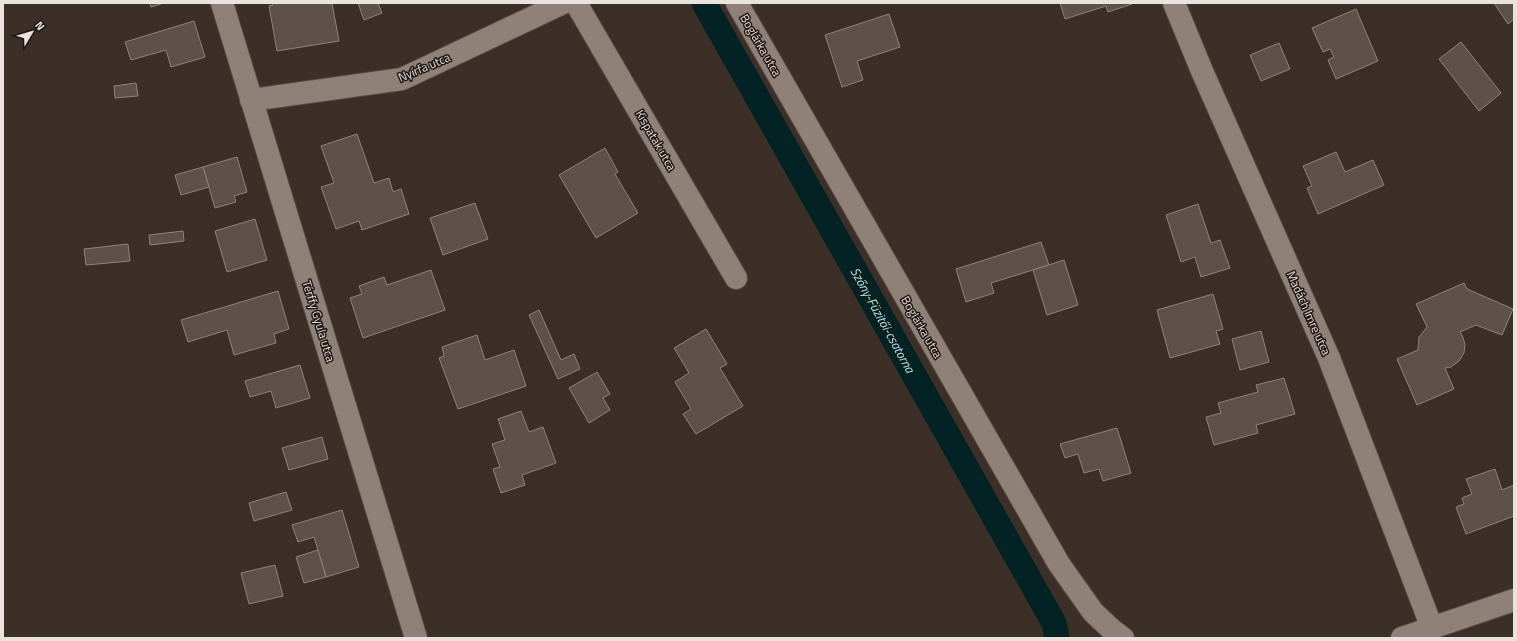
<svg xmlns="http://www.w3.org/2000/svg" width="1517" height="641" viewBox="0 0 1517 641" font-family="'Titillium Web',sans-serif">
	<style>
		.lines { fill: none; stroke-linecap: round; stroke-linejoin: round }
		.canal { stroke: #022223; stroke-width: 25 }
		.building { fill: #5e5149; stroke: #92837a }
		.street-casing { stroke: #564c45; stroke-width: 24 }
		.street { stroke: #908178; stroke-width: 22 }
		.labels { text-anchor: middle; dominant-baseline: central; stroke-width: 3; stroke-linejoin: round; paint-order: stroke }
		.street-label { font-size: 12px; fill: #eae2dd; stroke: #1e1815 }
		.water-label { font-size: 13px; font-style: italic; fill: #8ff7fa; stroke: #1e1815 }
	</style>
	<rect width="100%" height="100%" fill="#3b2f27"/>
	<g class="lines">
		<polyline class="canal" points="704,3 1054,623 1057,638"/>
	</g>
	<g class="building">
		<polygon points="150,3 164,3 151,7"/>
		<polygon points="272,3 332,3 339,41 277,51 269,6 273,5"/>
		<polygon points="358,3 378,3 382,13 364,20"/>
		<polygon points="1060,3 1131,3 1132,4 1108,12 1106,6 1065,19"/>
		<polygon points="1494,3 1514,3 1514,19 1508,24"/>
		<polygon points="1356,9 1378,61 1336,79 1328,60 1334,57 1330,49 1323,52 1312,28"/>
		<polygon points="889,14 900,47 857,61 863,80 842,87 825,35"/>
		<polygon points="194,21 205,57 171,67 166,50 131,60 125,42"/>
		<polygon points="1461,42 1501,93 1479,111 1439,59"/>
		<polygon points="1279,43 1290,69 1261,81 1250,55"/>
		<polygon points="136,83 138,96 115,98 114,86"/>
		<polygon points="357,134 374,183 389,178 393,192 401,189 409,214 362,230 359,221 336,229 321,187 334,183 321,146"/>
		<polygon points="605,148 618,172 615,174 638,213 596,238 559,175"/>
		<polygon points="1336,152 1345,172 1373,160 1384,185 1318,214 1307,188 1312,186 1303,166"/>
		<polygon points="237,157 247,192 234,196 236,202 215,208 203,167"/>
		<polygon points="203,167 209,187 181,195 175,175"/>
		<polygon points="475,203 488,239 443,255 430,218"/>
		<polygon points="1198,204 1211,243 1220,240 1230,268 1201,277 1195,257 1181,262 1166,215"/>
		<polygon points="255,219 267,260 227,272 215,231"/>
		<polygon points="183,231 184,241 150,245 149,235"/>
		<polygon points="1041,242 1049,265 991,283 994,293 966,302 956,269"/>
		<polygon points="128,244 130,261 86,265 84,249"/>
		<polygon points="1064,260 1078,305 1047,315 1033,270"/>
		<polygon points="431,270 445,310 363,338 350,298 362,294 359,286 384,277 387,285"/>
		<polygon points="1464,283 1467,289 1513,309 1502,335 1476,325 1460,332 1462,335 1465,344 1464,353 1459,361 1451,367 1445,368 1454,389 1417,405 1397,359 1418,350 1419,337 1427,327 1416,304"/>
		<polygon points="278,291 289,329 274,334 276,343 234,355 227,330 188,342 181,320"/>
		<polygon points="1213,294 1223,329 1216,331 1220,344 1170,358 1157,310"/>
		<polygon points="539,310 561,360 574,354 580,369 558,379 529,315"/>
		<polygon points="706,329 727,364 720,368 743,406 696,434 683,414 691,409 675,382 689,373 674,348"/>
		<polygon points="1261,331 1269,362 1240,370 1232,339"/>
		<polygon points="477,335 485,360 514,350 526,386 458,409 439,358 444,356 442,347"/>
		<polygon points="300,365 310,398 276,408 271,391 250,397 245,381"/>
		<polygon points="597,372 610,394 603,398 610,410 589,423 569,388"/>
		<polygon points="1284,378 1295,414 1256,425 1258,433 1214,445 1206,417 1221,413 1218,403 1258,392 1256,385"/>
		<polygon points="521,411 529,432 543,427 556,463 522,475 525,485 501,493 493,469 500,467 492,444 505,440 498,419"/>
		<polygon points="1117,428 1131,473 1103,481 1099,469 1084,473 1078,454 1065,458 1060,444"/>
		<polygon points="322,437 328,459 289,470 282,448"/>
		<polygon points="1495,469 1502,490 1514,485 1514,516 1466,534 1456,507 1464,504 1462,498 1472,494 1466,479"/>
		<polygon points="286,492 292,510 254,521 249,503"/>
		<polygon points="342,510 359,567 326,577 314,537 298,542 292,525"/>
		<polygon points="318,550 326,577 304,583 296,557"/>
		<polygon points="275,565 283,596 249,604 241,573"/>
	</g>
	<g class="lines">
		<g class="street-casing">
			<g id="street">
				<polyline points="222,3 416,638"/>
				<polyline points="576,3 736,278"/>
				<polyline points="737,3 1059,564 1093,612 1111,629 1123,638"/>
				<polyline points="1174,3 1202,71 1329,358 1432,628"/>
				<polyline points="251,100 402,79 563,3"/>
				<polyline points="1402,638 1514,600"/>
			</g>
		</g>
		<use href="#street" class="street"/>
	</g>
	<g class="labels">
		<g class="street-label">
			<text transform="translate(761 45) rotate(60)">Boglárka utca</text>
			<text transform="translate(424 67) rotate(-23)">Nyírfa utca</text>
			<text transform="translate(656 140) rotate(60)">Kispatak utca</text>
			<text transform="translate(1309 313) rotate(66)">Madách Imre utca</text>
			<text transform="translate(319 321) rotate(73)">Térffy Gyula utca</text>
			<text transform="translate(922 327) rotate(60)">Boglárka utca</text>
		</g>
		<g class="water-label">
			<text transform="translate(883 320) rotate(61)">Szőny-Füzitői-csatorna</text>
		</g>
	</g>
	<rect width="1517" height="641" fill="none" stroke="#eae2dd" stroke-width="8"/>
	<g transform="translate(32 32) rotate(52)" stroke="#1e1815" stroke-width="3" paint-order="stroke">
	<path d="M0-3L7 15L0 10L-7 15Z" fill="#eae2dd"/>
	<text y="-6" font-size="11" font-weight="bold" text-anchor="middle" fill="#eae2dd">N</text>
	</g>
</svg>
